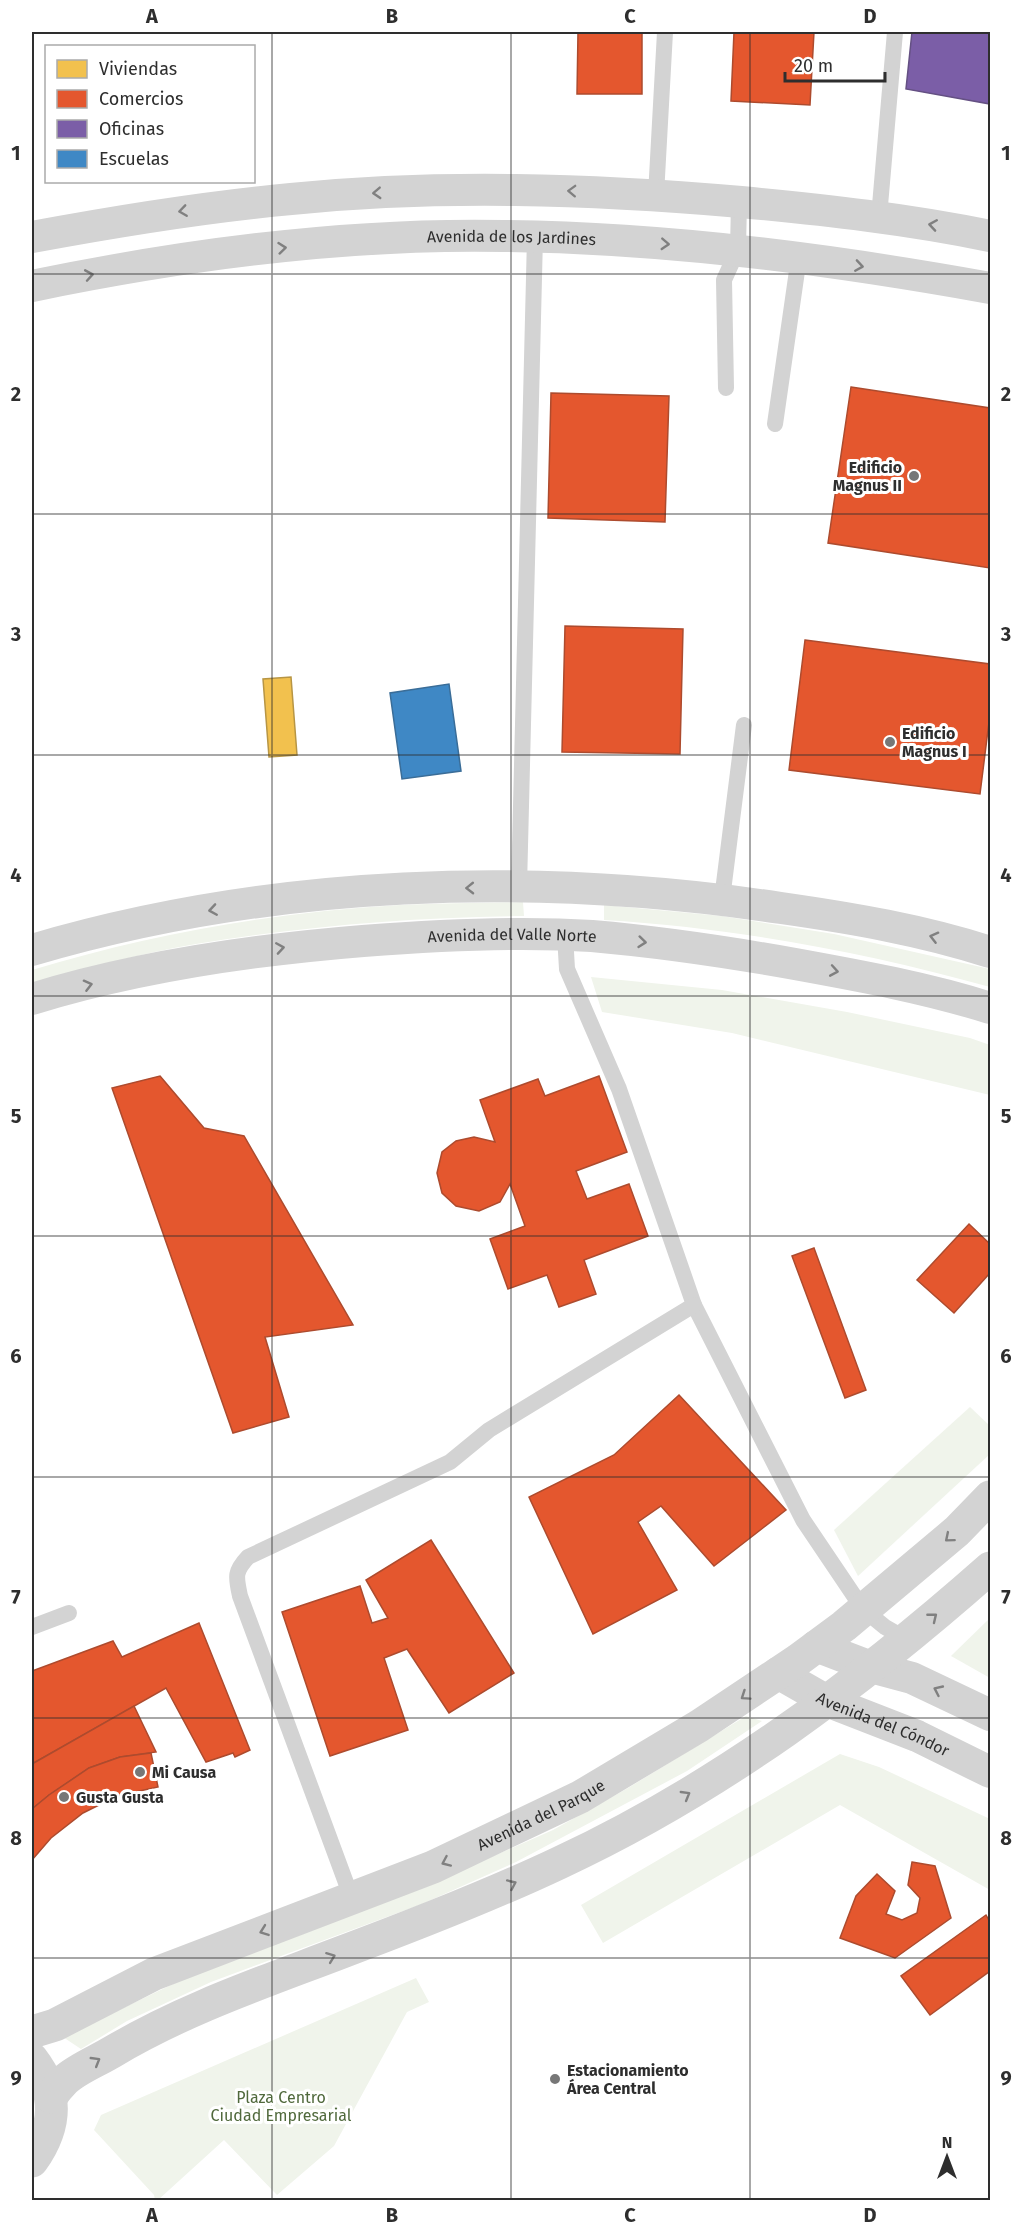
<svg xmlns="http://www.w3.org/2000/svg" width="1022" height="2232" viewBox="0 0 1022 2232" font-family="'Fira Sans',sans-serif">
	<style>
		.green { fill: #f0f4eb }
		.homes { fill: #f2c14e; stroke: #b79544; stroke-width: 1.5 }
		.shops { fill: #e4572e; stroke: #ad4b2e; stroke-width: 1.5 }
		.offices { fill: #7b5ea7; stroke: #645083; stroke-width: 1.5 }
		.schools { fill: #3f88c5; stroke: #3a6d98; stroke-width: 1.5 }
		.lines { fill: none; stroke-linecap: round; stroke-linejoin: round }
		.service { stroke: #d3d3d3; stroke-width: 16 }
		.minor { stroke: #d3d3d3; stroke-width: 32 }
		.tertiary { stroke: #d3d3d3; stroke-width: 33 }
		.oneway { stroke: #808080 }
		.grid { fill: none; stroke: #2e2e2e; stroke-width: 1.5; stroke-opacity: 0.55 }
		.poi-dot { fill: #777; stroke: #fff; stroke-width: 2 }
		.labels { text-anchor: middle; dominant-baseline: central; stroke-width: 6; stroke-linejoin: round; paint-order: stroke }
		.street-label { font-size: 16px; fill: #2e2e2e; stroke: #fff }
		.poi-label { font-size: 16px; font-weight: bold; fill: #2e2e2e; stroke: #fff; text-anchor: start }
		.park-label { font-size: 16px; fill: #50693c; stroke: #fff }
		.neatline { fill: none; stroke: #2e2e2e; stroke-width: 2 }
		.grid-label { font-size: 20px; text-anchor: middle; font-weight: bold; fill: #2e2e2e }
	</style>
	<rect width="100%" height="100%" fill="#fff"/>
	<g class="green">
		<path d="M523 902 524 916C414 917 305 926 196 944 141 953 85 969 32 984V970C151 934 276 912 400 905 441 903 482 903 523 902Z"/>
		<path d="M604 905 722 916 834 934 990 969V987C865 952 735 928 604 920Z"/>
		<polygon points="591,977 722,990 847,1012 970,1038 990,1045 990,1095 732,1033 602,1012"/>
		<polygon points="970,1407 990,1426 990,1454 858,1576 834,1530"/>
		<polygon points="990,1618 990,1678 951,1656"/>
		<polygon points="746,1716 762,1721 687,1771 516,1862 422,1904 211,1982 127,2021 81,2049 63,2037 202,1970 482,1861 553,1830 628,1788"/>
		<polygon points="840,1754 879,1767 990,1819 990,1890 840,1805 603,1943 581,1905"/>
		<polygon points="416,1978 429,2002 407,2012 334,2146 277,2195 224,2140 158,2200 155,2200 154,2195 94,2130 101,2115"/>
	</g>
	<polygon class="homes" points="291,677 297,755 269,757 263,679"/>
	<g class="shops">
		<polygon points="578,32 642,32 642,94 577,94"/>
		<polygon points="734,32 814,32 810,105 731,101"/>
		<polygon points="851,387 990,408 990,568 828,543"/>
		<polygon points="551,393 669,396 665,522 548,518"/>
		<polygon points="565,626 683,629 680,754 562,752"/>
		<polygon points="805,640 990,664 990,714 980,794 789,770"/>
		<polygon points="160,1076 204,1128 244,1136 353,1325 265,1337 289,1417 233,1433 112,1088"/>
		<polygon points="599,1076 627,1152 576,1171 587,1199 629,1184 648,1236 584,1260 596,1294 559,1307 547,1275 508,1289 490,1239 525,1226 510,1184 500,1202 479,1211 456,1206 442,1193 437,1173 442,1152 456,1141 474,1137 495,1142 480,1100 538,1079 545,1096"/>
		<polygon points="969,1224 990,1244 990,1273 954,1313 917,1280"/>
		<polygon points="814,1248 866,1390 845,1398 792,1256"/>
		<polygon points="679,1395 786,1510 714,1566 661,1506 638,1522 677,1590 593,1634 529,1497 614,1455"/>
		<polygon points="431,1540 514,1673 449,1713 407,1649 384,1658 408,1730 330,1756 282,1612 360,1586 372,1623 388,1618 366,1580"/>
		<polygon points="199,1623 250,1750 235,1757 233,1753 206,1762 166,1688 32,1764 32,1671 113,1641 122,1657"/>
		<polygon points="134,1706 156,1752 120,1757 89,1768 49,1795 32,1809 32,1764"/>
		<polygon points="151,1753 158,1787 117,1796 83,1813 51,1838 32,1860 32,1809 49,1795 89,1768 120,1757"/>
		<polygon points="912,1862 935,1866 951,1918 895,1958 840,1938 856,1896 877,1874 895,1891 886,1914 902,1920 917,1913 920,1898 908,1885"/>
		<polygon points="986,1915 990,1922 990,1971 930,2015 901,1976"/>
	</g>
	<polygon class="offices" points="912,32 990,32 990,104 906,89"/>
	<polygon class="schools" points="449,684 461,771 402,779 390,693"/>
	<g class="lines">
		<g class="service">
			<polyline points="656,195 665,32"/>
			<polyline points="879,217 895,32"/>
			<polyline points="726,388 724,280 738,249 739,202"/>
			<polyline points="775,424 799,257"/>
			<polyline points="519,887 535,237"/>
			<polyline points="722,899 744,725"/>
			<polyline points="565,935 567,969 619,1089 694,1305 803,1520 863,1609 885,1627 906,1639"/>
			<polyline points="32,1627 69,1613"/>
			<path d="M352 1899 240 1596C236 1577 234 1572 248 1557L450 1462 489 1430 694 1305"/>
		</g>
		<g class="minor">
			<path d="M32 237C118 221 204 207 291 199 440 184 591 189 741 202 825 210 908 219 990 236"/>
			<path id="s1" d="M32 286C182 255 350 233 504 236 668 238 829 259 990 288"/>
			<path d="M32 950C273 879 533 871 781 908 851 918 922 930 990 952"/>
			<path id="s2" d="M32 999C139 966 251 950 363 941 439 935 516 931 592 936 660 942 728 952 795 964 861 976 927 988 990 1008"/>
			<polyline points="816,1646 871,1667 912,1678 990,1715"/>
			<path id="s3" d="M778 1673 827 1701 917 1736 990 1772"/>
		</g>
		<g class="tertiary">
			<path id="s4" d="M32 2032 55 2025 154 1974 433 1867 580 1797 699 1726 798 1660 844 1626 957 1531 990 1497"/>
			<path d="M32 2059C59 2094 57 2126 32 2161"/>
			<path d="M51 2097C55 2091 60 2085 65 2080 77 2069 97 2061 112 2052 182 2010 261 1983 337 1954 412 1926 487 1897 559 1863 718 1789 860 1683 990 1568"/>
		</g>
	</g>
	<defs><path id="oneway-chevron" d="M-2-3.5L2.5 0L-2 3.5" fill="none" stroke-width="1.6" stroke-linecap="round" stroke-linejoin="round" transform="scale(1.5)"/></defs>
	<g class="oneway">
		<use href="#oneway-chevron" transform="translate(572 191) rotate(-178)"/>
		<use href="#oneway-chevron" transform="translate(377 193) rotate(177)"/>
		<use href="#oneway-chevron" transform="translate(183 211) rotate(172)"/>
		<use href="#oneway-chevron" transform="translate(933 225) rotate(-171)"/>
		<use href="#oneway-chevron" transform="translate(665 244) rotate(3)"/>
		<use href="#oneway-chevron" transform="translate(282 248) rotate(-6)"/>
		<use href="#oneway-chevron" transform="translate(859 266) rotate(9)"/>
		<use href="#oneway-chevron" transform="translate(89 275) rotate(-10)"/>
		<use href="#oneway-chevron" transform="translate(470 888) rotate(179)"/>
		<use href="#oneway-chevron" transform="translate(213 910) rotate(171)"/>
		<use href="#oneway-chevron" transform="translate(934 937) rotate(-166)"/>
		<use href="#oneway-chevron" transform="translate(642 942) rotate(6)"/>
		<use href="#oneway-chevron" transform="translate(280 948) rotate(-9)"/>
		<use href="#oneway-chevron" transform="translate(834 971) rotate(10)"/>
		<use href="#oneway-chevron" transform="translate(88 985) rotate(-14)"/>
		<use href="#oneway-chevron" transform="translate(949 1538) rotate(140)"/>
		<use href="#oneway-chevron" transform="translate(933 1617) rotate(-39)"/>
		<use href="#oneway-chevron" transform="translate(938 1690) rotate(-155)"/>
		<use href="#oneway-chevron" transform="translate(745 1696) rotate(146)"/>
		<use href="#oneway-chevron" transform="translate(686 1795) rotate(-30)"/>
		<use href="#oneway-chevron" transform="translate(446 1862) rotate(156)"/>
		<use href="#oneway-chevron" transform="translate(512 1884) rotate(-24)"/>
		<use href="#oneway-chevron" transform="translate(264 1931) rotate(160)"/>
		<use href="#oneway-chevron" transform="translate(331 1957) rotate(-21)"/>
		<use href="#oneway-chevron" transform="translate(96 2061) rotate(-31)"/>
	</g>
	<path class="grid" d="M272 32V2200M511 32V2200M750 32V2200M32 274H990M32 514H990M32 755H990M32 996H990M32 1236H990M32 1477H990M32 1718H990M32 1958H990"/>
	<g class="poi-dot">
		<circle cx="914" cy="476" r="6"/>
		<circle cx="890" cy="742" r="6"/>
		<circle cx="140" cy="1772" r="6"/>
		<circle cx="64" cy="1797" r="6"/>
		<circle cx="555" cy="2079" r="6"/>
	</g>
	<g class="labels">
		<g class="street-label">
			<text stroke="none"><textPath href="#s1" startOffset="483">Avenida de los Jardines</textPath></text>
			<text stroke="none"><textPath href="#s2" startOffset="486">Avenida del Valle Norte</textPath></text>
			<text stroke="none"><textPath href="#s3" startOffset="117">Avenida del Cóndor</textPath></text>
			<text stroke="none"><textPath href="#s4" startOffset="554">Avenida del Parque</textPath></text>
		</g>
		<g class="poi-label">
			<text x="902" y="467" text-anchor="end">Edificio<tspan x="902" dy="18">Magnus II</tspan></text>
			<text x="902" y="733">Edificio<tspan x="902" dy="18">Magnus I</tspan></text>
			<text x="152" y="1772">Mi Causa</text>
			<text x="76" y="1797">Gusta Gusta</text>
			<text x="567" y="2070">Estacionamiento<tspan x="567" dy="18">Área Central</tspan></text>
		</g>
		<g class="park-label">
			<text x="281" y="2097">Plaza Centro<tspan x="281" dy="18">Ciudad Empresarial</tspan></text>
		</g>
	</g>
	<rect width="1022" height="2232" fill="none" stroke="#ffffff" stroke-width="66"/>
	<rect x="45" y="45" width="210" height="138" fill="#ffffff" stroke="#ababab" stroke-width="1.5"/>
	<rect x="57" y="60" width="30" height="18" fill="#f2c14e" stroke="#ababab" stroke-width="1.5"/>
	<text x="99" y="75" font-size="18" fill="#2e2e2e">Viviendas</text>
	<rect x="57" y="90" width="30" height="18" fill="#e4572e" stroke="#ababab" stroke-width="1.5"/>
	<text x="99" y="105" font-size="18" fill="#2e2e2e">Comercios</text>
	<rect x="57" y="120" width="30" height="18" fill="#7b5ea7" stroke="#ababab" stroke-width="1.5"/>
	<text x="99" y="135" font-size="18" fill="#2e2e2e">Oficinas</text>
	<rect x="57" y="150" width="30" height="18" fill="#3f88c5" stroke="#ababab" stroke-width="1.5"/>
	<text x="99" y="165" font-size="18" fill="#2e2e2e">Escuelas</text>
	<g transform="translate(947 2157)" stroke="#ffffff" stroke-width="4.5" paint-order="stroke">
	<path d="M0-4.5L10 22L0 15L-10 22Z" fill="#2e2e2e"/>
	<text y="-9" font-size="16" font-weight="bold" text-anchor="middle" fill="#2e2e2e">N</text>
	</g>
	<path d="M785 72v9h100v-9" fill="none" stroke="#2e2e2e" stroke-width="3"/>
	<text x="794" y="72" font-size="18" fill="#2e2e2e" stroke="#ffffff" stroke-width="4.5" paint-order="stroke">20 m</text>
	<rect x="33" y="33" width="956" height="2166" class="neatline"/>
	<g class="grid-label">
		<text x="152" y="23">A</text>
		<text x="392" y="23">B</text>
		<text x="630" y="23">C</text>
		<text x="870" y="23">D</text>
		<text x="16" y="160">1</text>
		<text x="1006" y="160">1</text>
		<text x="16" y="401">2</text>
		<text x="1006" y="401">2</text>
		<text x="16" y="641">3</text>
		<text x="1006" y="641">3</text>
		<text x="16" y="882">4</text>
		<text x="1006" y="882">4</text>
		<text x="16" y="1123">5</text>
		<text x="1006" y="1123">5</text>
		<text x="16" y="1363">6</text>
		<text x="1006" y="1363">6</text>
		<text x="16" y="1604">7</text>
		<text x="1006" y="1604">7</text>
		<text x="16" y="1845">8</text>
		<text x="1006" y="1845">8</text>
		<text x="16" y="2085">9</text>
		<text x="1006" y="2085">9</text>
		<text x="152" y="2222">A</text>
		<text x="392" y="2222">B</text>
		<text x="630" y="2222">C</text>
		<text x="870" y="2222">D</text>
	</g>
</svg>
